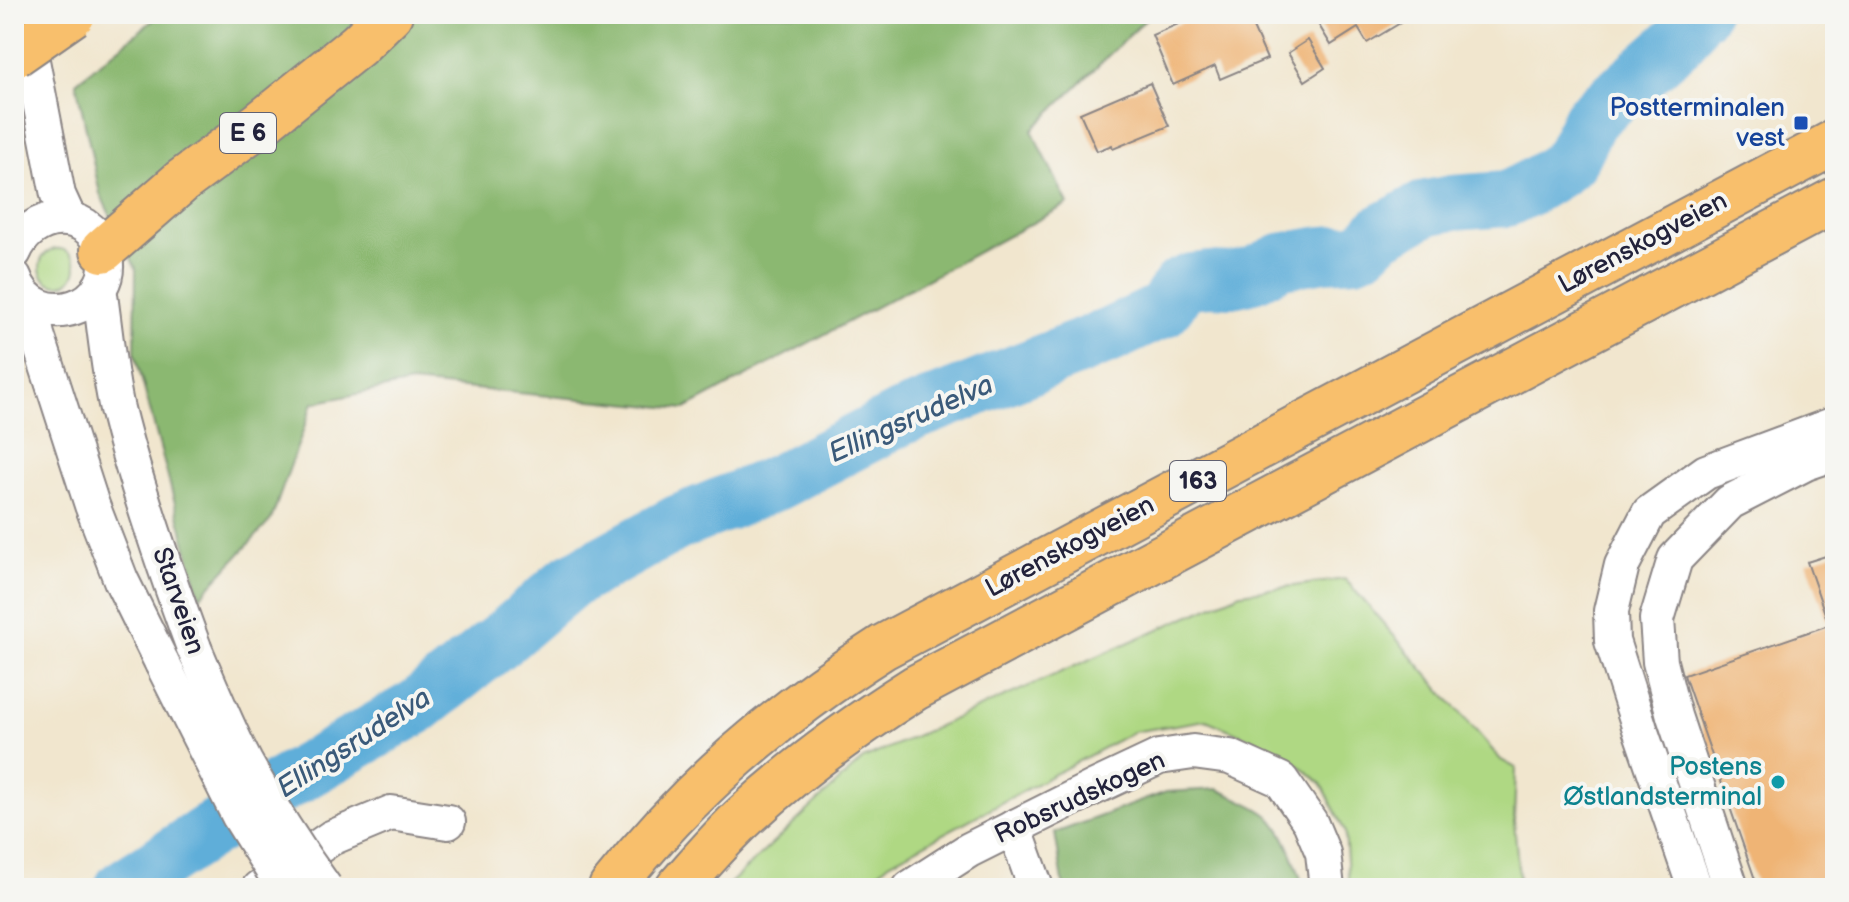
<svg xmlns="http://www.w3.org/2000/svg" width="1849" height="902" viewBox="0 0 1849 902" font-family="'Balsamiq Sans',sans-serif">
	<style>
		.green { fill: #afd883; stroke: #687d5f; stroke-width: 2 }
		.forest { fill: #8bb871; stroke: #566d56; stroke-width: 2 }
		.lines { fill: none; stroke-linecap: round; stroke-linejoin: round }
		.river { stroke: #5faed9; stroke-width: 56 }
		.building { fill: #efb475 }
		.minor-casing { stroke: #8a8484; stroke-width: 38 }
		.highway-casing { stroke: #8a8484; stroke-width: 48 }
		.minor { stroke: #fff; stroke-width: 34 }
		.highway { stroke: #f8bf6c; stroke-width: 44 }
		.minor-bridge-casing { stroke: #8a8484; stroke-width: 38; stroke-linecap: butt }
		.highway-bridge-casing { stroke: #8a8484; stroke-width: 48; stroke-linecap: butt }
		.minor-bridge { stroke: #fff; stroke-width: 34 }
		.highway-bridge { stroke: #f8bf6c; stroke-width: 44 }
		.transit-dot { fill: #1a4fb4; stroke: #f6f6f2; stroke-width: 3 }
		.culture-dot { fill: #0f9aa8; stroke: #f6f6f2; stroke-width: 3 }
		.labels { text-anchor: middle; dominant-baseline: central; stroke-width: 8; stroke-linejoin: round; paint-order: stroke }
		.shield { fill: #f6f6f2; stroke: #626272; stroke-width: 2 }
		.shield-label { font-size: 24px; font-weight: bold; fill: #22223b }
		.transit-label { font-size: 26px; fill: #164399; stroke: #f6f6f2; text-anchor: end }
		.street-label { font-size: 26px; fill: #22223b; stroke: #f6f6f2 }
		.culture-label { font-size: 26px; fill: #0d838f; stroke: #f6f6f2; text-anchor: end }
		.water-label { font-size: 28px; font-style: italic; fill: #3a5a7a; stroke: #f6f6f2 }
	</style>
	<rect width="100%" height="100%" fill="#f6f6f2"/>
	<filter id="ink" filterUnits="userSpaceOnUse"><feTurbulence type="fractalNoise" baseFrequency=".0125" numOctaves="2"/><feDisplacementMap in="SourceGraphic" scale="16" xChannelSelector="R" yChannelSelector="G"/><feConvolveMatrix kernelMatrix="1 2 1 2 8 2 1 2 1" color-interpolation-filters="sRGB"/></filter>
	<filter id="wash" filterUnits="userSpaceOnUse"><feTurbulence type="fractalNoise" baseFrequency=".006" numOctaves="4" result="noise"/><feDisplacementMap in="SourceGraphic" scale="32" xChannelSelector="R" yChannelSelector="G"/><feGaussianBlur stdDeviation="1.8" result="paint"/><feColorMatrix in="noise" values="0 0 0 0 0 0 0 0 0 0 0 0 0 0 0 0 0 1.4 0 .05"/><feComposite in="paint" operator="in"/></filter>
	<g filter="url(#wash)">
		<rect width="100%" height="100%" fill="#f1e6ce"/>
		<g class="green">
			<circle cx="58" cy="267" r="18"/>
			<polygon points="1345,579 1501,760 1516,768 1514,821 1520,888 1349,888 1345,832 1322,784 1283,752 1206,720 1133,732 889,863 861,888 725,888 863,759 1241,593"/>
		</g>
		<g class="forest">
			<polygon points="161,14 1151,14 1032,130 1068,204 685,409 411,383 313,403 271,520 200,597 135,354 136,269 100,194 76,82"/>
			<path d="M1218 789C1233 797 1259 806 1270 817 1287 835 1296 865 1304 888H1064L1055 833 1166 792Z"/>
		</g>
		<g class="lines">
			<polyline class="river" points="122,888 268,793 418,706 505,637 569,582 677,523 778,482 901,418 1111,335 1163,310 1180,286 1192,281 1209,279 1232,280 1253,275 1281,261 1324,254 1355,252 1366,247 1381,232 1426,208 1452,203 1507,199 1531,187 1557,171 1570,160 1590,119 1680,40 1694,19 1700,14"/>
		</g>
		<g id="blocks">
			<g class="building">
				<polygon points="1202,14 1247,14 1267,59 1220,79 1215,66 1173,85 1152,35"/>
				<polygon points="1312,14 1415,14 1367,43 1358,28 1331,45"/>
				<polygon points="1308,40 1325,68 1305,81 1288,53"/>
				<polygon points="1150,83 1169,126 1113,149 1112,145 1097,151 1080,113"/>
				<polygon points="1835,553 1835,888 1758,888 1684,675 1829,625 1807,562"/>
			</g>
		</g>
	</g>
	<g filter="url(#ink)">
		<use href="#blocks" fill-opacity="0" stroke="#8a8484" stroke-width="2"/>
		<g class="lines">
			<g class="minor-casing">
				<g id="minor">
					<polyline points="23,14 58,195 69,219"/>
					<path d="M14 252C31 211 87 205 103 250 123 306 35 338 14 277"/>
					<path d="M99 288C105 328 108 369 117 409 137 490 165 570 194 648"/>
					<polyline points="30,301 37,335 92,505 121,580 162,663"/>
					<polyline points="1014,827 1036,888"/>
					<polyline points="259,888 331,838 391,813 448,822"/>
					<polyline points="910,888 969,850 1093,788 1159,757 1193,752 1230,757 1281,780 1310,822 1323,853 1327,888"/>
					<polyline points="1695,888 1640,729 1612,641 1611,611 1622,565 1649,513 1706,472 1835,424"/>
					<polyline points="1731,888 1674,716 1660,662 1657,619 1675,559 1730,502 1806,463 1835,453"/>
				</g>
			</g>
			<g class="highway-casing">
				<g id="highway">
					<polyline points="103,250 182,181 261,123 358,45 390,14"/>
					<path d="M611 888C690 788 776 715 883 647L1835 142"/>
					<path d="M678 888C700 863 722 837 746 815 798 767 855 726 915 688L1835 200"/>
				</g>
			</g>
			<use href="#minor" class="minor"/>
			<use href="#highway" class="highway"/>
			<g class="minor-bridge-casing">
				<g id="minor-bridge">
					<path d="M194 648C210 686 226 725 245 762 269 805 296 848 325 888"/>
					<polyline points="162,663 239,816 284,888"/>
				</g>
			</g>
			<g class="highway-bridge-casing">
				<polyline id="highway-bridge" points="14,55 73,14"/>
			</g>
			<use href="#minor-bridge" class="minor-bridge"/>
			<use href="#highway-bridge" class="highway-bridge"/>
		</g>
	</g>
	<rect class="transit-dot" x="1793" y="115" width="16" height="16" rx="4"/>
	<circle class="culture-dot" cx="1778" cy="782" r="8"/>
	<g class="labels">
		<g class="shield">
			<rect x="220" y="113" width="56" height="40" rx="6"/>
			<rect x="1170" y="461" width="56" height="40" rx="6"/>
		</g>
		<g class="shield-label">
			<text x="248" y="133">E 6</text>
			<text x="1198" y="481">163</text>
		</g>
		<g class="transit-label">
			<text x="1785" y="108">Postterminalen<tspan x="1785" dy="30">vest</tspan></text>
		</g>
		<g class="street-label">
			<text transform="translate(1643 243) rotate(-28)">Lørenskogveien</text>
			<text transform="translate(1070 547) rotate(-28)">Lørenskogveien</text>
			<text transform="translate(178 601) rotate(71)">Starveien</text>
			<text transform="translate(1080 798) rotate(-25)">Robsrudskogen</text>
		</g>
		<g class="culture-label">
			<text x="1762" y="767">Postens<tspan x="1762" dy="30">Østlandsterminal</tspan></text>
		</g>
		<g class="water-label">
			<text transform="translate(911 419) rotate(-24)">Ellingsrudelva</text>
			<text transform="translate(354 743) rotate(-33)">Ellingsrudelva</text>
		</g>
	</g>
	<rect width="1849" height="902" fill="none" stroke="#f6f6f2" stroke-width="48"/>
</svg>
